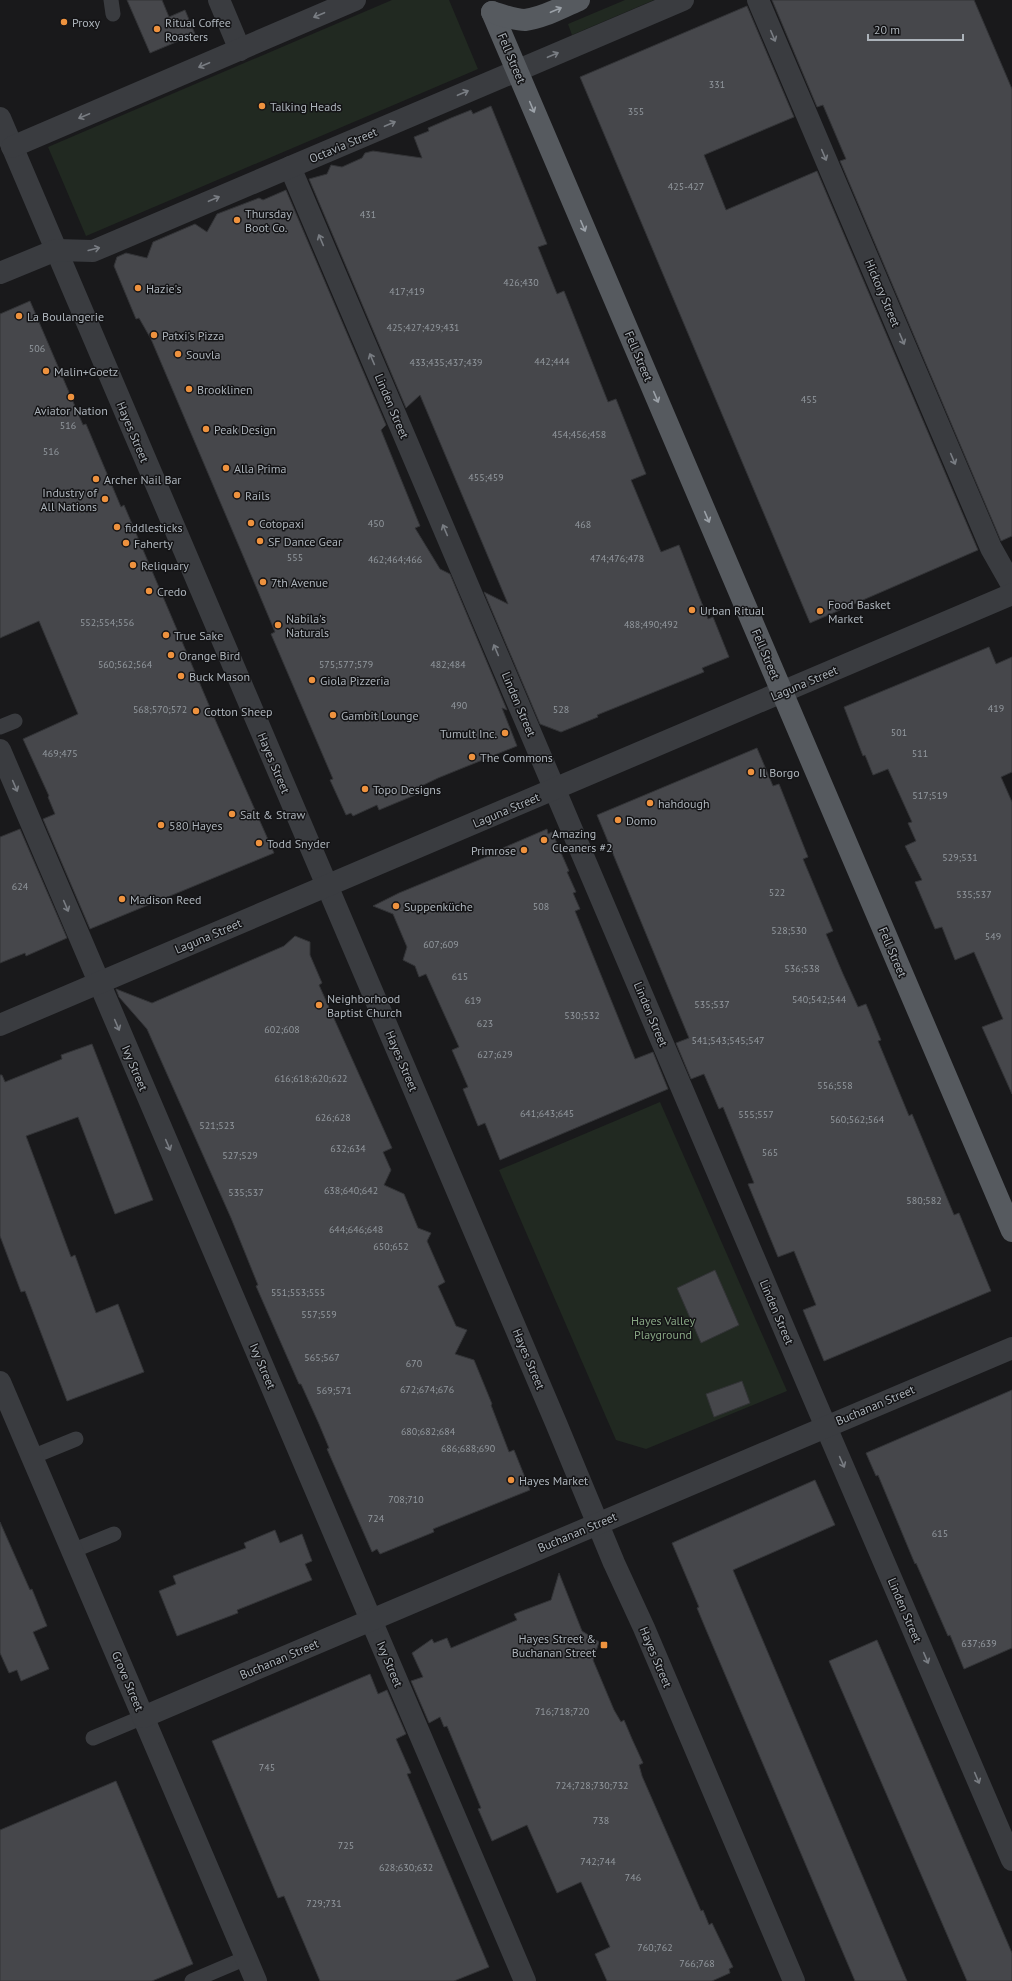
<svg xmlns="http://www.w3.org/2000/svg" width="1012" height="1981" viewBox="0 0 1012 1981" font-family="'PT Sans',sans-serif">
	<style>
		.green { fill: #212921 }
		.building { fill: #46474b; stroke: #333437 }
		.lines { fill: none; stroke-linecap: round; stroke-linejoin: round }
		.lane { stroke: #3a3c40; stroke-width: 15 }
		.street { stroke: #3a3c40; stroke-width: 22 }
		.primary { stroke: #565a5f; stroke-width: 22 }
		.oneway { stroke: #9ba1a8 }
		.oneway2 { stroke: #797d83 }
		.poi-dot { fill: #ee923e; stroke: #141416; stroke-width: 1.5 }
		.labels { text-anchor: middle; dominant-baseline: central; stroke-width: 3; stroke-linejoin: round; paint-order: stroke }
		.number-label { font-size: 10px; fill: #92989e }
		.poi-label { font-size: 12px; fill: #acb3ba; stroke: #141416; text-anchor: start }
		.street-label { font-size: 12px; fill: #acb3ba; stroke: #141416 }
		.park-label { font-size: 12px; fill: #87a583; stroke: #141416 }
	</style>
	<rect width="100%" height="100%" fill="#19191b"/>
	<g class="green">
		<polygon points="392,0 449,0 478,69 86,236 48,147"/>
		<polygon points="625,0 654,0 572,35 568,24"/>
		<polygon points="660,1102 787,1391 646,1449 616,1440 499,1170"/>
	</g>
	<g class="building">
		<polygon points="127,0 162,0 169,17 185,10 195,34 150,53"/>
		<polygon points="772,0 974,0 1012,89 1012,536 1001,541 840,161 846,159 823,105 817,107"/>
		<polygon points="747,6 794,117 704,155 726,210 817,171 978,550 810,623 580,77"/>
		<polygon points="491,106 547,244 538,247 557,294 564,291 608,402 616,399 646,474 631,480 661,552 679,545 708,619 713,617 729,657 702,668 704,672 597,715 598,717 561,732 540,724 484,592 508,604 420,395 406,408 309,179 327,174 331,165 342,167 362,158 365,153 373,151 422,158 414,137 429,131 428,128 451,118 471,110 473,114"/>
		<polygon points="286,190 386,425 381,430 420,526 415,528 440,569 450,574 507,710 502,708 517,746 438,778 413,790 415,795 379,810 377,805 353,816 351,813 346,815 330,780 333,779 271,634 275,632 244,558 151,339 139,318 136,319 114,266 117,257 126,253 147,258 153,242 195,224 207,232 217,214 259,198 263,200"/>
		<polygon points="30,301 83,425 86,424 121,507 124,505 217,724 274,853 90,929 43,819 55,814 48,797 49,796 23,739 78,714 39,621 0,638 0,314"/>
		<polygon points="989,647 996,664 1012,657 1012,772 1001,777 1012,802 1012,1094 982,1027 1003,1019 974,952 955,960 942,927 935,929 915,882 922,880 905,846 916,841 908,823 912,822 888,769 873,775 865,755 863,756 844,707"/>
		<polygon points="757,748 773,786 779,784 808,857 803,859 833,931 826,934 843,974 858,1007 866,1004 881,1040 878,1041 909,1116 912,1114 954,1215 959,1213 991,1291 824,1361 803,1310 816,1305 794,1251 778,1257 748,1184 754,1183 723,1107 719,1109 704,1074 691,1079 676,1043 689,1038 597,815"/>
		<polygon points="20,829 67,938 26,956 25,953 0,963 0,837"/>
		<polygon points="547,829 548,834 552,832 569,871 567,872 576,892 573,893 580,909 575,911 635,1059 653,1052 668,1089 500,1160 485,1123 478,1126 463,1089 468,1087 452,1050 459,1047 426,974 419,977 415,966 403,960 407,947 393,914 373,906 399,893 503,850 503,848"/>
		<polygon points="295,936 310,942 310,955 322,983 319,985 392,1148 383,1152 391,1170 384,1185 404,1194 418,1228 431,1233 427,1241 445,1282 438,1286 456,1326 467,1330 455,1354 474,1360 492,1404 491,1405 509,1452 514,1450 530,1490 433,1529 434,1532 380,1554 377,1549 372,1552 327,1449 329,1448 319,1424 301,1384 299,1384 256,1286 258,1285 231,1218 147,1029 119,997 116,989 152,1003 284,946"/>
		<polygon points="92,1044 153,1200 115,1214 78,1117 26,1136 71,1257 75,1255 96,1313 118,1304 144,1372 67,1401 25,1291 21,1292 0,1236 0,1075 2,1075 5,1082 62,1059 61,1055"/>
		<polygon points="715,1270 739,1325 701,1343 677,1288"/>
		<polygon points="742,1381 750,1403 714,1417 706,1394"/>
		<polygon points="1012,1390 1012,1648 964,1669 950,1635 948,1636 916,1563 915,1564 878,1475 876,1476 866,1453"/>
		<polygon points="815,1480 835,1525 733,1570 907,1981 855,1981 707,1632 697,1608 699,1607 672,1543"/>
		<polygon points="0,1522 30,1590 32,1589 47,1626 33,1632 49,1669 21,1681 17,1670 9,1673 0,1653"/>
		<polygon points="275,1530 280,1543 302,1534 312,1561 305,1564 312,1580 237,1610 238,1613 177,1636 159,1591 176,1584 173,1576 246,1548 244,1543"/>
		<polygon points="559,1573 582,1631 599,1642 593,1660 614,1710 621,1722 624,1720 632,1739 643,1763 639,1765 642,1776 701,1911 703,1910 709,1925 712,1923 733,1967 729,1969 730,1973 712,1981 607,1981 595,1954 610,1947 581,1882 557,1893 527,1825 492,1841 479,1811 478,1809 481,1808 447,1726 444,1727 440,1717 429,1723 411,1681 423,1677 412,1653 432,1639 434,1643 447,1638 451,1648 517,1620 514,1614 551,1600"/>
		<polygon points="877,1640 1012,1953 1012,1981 967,1981 829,1661"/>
		<polygon points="370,1674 378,1694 387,1690 406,1734 396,1739 411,1773 407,1774 489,1967 454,1981 320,1981 284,1896 278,1898 212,1741"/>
		<polygon points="116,1781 193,1964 152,1981 0,1981 0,1830"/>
	</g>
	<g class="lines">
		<g class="lane">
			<polyline points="111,0 113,14"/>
			<polyline points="0,727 15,721"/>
			<polyline points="32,1457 76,1439"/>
			<polyline points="72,1551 114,1534"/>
			<polyline points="93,1738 143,1717"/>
			<polyline points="192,1981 246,1958"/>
		</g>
		<g class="street">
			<polyline points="219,0 240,50"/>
			<polyline points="758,0 991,548 1012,585"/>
			<polyline points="0,118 556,1423 614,1563 644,1628 794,1981"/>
			<polyline points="12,147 355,0"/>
			<polyline points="290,167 811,1392 1012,1860"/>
			<polyline points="0,273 56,250 93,251 683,0"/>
			<polyline points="0,750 525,1981"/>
			<polyline points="0,1025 1012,594"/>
			<polyline points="0,1382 256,1981"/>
			<polyline points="143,1717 1012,1348"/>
		</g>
		<g class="primary">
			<polyline points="492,12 1012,1231"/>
			<path d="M492 12C502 15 514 20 525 20 543 18 562 7 579 0"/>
		</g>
	</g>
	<defs><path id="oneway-shaft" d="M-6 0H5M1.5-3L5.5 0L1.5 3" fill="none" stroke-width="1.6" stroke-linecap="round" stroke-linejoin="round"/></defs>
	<g class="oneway">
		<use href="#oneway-shaft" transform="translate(556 10) rotate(-23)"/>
		<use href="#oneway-shaft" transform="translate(532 107) rotate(67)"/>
		<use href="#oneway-shaft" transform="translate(583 226) rotate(67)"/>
		<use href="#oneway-shaft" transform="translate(656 397) rotate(67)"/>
		<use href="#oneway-shaft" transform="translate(707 517) rotate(67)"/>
	</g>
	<g class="oneway2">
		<use href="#oneway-shaft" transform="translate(319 15) rotate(157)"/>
		<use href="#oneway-shaft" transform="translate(773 36) rotate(67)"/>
		<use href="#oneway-shaft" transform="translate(553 55) rotate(-23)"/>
		<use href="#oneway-shaft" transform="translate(204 65) rotate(157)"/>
		<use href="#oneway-shaft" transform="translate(463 93) rotate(-23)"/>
		<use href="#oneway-shaft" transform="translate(84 116) rotate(157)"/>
		<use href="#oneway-shaft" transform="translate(390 124) rotate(-23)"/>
		<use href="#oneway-shaft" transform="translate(824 155) rotate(67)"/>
		<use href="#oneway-shaft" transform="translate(214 199) rotate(-23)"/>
		<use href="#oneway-shaft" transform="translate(321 240) rotate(-113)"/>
		<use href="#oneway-shaft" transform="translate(94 249) rotate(-14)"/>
		<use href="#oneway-shaft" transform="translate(902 339) rotate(67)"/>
		<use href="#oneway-shaft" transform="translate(372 359) rotate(-113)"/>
		<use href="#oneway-shaft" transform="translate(953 459) rotate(67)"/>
		<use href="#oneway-shaft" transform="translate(445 530) rotate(-113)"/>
		<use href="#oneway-shaft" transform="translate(496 650) rotate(-113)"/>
		<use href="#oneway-shaft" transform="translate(15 786) rotate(67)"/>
		<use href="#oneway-shaft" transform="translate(66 906) rotate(67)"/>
		<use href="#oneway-shaft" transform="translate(117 1025) rotate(67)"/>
		<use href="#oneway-shaft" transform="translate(168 1145) rotate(67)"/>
		<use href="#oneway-shaft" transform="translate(842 1462) rotate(66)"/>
		<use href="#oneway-shaft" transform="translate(926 1658) rotate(67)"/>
		<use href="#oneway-shaft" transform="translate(977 1778) rotate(67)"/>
	</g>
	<g class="poi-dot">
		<circle cx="64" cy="22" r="4"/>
		<circle cx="157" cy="29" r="4"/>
		<circle cx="262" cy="106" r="4"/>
		<circle cx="237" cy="220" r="4"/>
		<circle cx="138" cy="288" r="4"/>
		<circle cx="19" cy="316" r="4"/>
		<circle cx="154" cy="335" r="4"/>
		<circle cx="178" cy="354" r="4"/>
		<circle cx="46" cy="371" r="4"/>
		<circle cx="189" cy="389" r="4"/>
		<circle cx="71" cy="397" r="4"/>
		<circle cx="206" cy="429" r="4"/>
		<circle cx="226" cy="468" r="4"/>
		<circle cx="96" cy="479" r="4"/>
		<circle cx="237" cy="495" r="4"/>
		<circle cx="105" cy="499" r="4"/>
		<circle cx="251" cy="523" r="4"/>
		<circle cx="117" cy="527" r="4"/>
		<circle cx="260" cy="541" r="4"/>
		<circle cx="126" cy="543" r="4"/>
		<circle cx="133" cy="565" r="4"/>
		<circle cx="263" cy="582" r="4"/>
		<circle cx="149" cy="591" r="4"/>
		<circle cx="692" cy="610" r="4"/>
		<circle cx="820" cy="611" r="4"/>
		<circle cx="278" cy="625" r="4"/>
		<circle cx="166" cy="635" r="4"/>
		<circle cx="171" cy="655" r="4"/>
		<circle cx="181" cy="676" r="4"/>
		<circle cx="312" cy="680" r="4"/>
		<circle cx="196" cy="711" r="4"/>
		<circle cx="333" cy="715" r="4"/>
		<circle cx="505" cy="733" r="4"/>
		<circle cx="472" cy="757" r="4"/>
		<circle cx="751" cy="772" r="4"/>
		<circle cx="365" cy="789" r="4"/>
		<circle cx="650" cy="803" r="4"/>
		<circle cx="232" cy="814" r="4"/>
		<circle cx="618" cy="820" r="4"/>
		<circle cx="161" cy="825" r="4"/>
		<circle cx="544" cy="840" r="4"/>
		<circle cx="259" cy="843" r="4"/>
		<circle cx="524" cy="850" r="4"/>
		<circle cx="122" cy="899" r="4"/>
		<circle cx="396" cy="906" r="4"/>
		<circle cx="319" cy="1005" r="4"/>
		<circle cx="511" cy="1480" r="4"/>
		<rect x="600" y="1641" width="8" height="8" rx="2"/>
	</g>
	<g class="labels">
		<g class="number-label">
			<text x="717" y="84">331</text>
			<text x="636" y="111">355</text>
			<text x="686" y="186">425-427</text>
			<text x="368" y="214">431</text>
			<text x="521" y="282">426;430</text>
			<text x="407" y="291">417;419</text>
			<text x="423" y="327">425;427;429;431</text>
			<text x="37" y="348">506</text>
			<text x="552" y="361">442;444</text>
			<text x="446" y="362">433;435;437;439</text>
			<text x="809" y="399">455</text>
			<text x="68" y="425">516</text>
			<text x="579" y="434">454;456;458</text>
			<text x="51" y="451">516</text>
			<text x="486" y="477">455;459</text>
			<text x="376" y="523">450</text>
			<text x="583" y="524">468</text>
			<text x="295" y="557">555</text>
			<text x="617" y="558">474;476;478</text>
			<text x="395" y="559">462;464;466</text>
			<text x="107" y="622">552;554;556</text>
			<text x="651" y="624">488;490;492</text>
			<text x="125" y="664">560;562;564</text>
			<text x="346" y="664">575;577;579</text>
			<text x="448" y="664">482;484</text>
			<text x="459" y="705">490</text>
			<text x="996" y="708">419</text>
			<text x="160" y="709">568;570;572</text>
			<text x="561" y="709">528</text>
			<text x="899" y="732">501</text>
			<text x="60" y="753">469;475</text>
			<text x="920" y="753">511</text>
			<text x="930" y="795">517;519</text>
			<text x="960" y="857">529;531</text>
			<text x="20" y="886">624</text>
			<text x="777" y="892">522</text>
			<text x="974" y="894">535;537</text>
			<text x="541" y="906">508</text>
			<text x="789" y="930">528;530</text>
			<text x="993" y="936">549</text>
			<text x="441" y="944">607;609</text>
			<text x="802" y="968">536;538</text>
			<text x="460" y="976">615</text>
			<text x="819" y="999">540;542;544</text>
			<text x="473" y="1000">619</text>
			<text x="712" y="1004">535;537</text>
			<text x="582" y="1015">530;532</text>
			<text x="485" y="1023">623</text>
			<text x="282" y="1029">602;608</text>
			<text x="728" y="1040">541;543;545;547</text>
			<text x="495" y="1054">627;629</text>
			<text x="311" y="1078">616;618;620;622</text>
			<text x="835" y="1085">556;558</text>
			<text x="547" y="1113">641;643;645</text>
			<text x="756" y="1114">555;557</text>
			<text x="333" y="1117">626;628</text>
			<text x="857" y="1119">560;562;564</text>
			<text x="217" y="1125">521;523</text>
			<text x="348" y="1148">632;634</text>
			<text x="770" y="1152">565</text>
			<text x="240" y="1155">527;529</text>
			<text x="351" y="1190">638;640;642</text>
			<text x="246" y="1192">535;537</text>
			<text x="924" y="1200">580;582</text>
			<text x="356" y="1229">644;646;648</text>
			<text x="391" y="1246">650;652</text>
			<text x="298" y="1292">551;553;555</text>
			<text x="319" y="1314">557;559</text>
			<text x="322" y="1357">565;567</text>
			<text x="414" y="1363">670</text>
			<text x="427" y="1389">672;674;676</text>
			<text x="334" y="1390">569;571</text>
			<text x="428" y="1431">680;682;684</text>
			<text x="468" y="1448">686;688;690</text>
			<text x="406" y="1499">708;710</text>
			<text x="376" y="1518">724</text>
			<text x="940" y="1533">615</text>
			<text x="979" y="1643">637;639</text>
			<text x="562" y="1711">716;718;720</text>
			<text x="267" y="1767">745</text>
			<text x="592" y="1785">724;728;730;732</text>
			<text x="601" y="1820">738</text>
			<text x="346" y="1845">725</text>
			<text x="598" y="1861">742;744</text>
			<text x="406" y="1867">628;630;632</text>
			<text x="633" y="1877">746</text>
			<text x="324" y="1903">729;731</text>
			<text x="655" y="1947">760;762</text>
			<text x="697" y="1963">766;768</text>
		</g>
		<g class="poi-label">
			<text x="72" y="22">Proxy</text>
			<text x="165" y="22">Ritual Coffee<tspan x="165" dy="14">Roasters</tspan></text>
			<text x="270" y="106">Talking Heads</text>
			<text x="245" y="213">Thursday<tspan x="245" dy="14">Boot Co.</tspan></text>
			<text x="146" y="288">Hazie's</text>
			<text x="27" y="316">La Boulangerie</text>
			<text x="162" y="335">Patxi's Pizza</text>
			<text x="186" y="354">Souvla</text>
			<text x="54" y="371">Malin+Goetz</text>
			<text x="197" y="389">Brooklinen</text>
			<text x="71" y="410" text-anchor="middle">Aviator Nation</text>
			<text x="214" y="429">Peak Design</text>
			<text x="234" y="468">Alla Prima</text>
			<text x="104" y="479">Archer Nail Bar</text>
			<text x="97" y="492" text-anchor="end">Industry of<tspan x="97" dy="14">All Nations</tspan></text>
			<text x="245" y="495">Rails</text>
			<text x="259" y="523">Cotopaxi</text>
			<text x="125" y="527">fiddlesticks</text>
			<text x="268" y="541">SF Dance Gear</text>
			<text x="134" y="543">Faherty</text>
			<text x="141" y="565">Reliquary</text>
			<text x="271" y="582">7th Avenue</text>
			<text x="157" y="591">Credo</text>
			<text x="828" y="604">Food Basket<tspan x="828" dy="14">Market</tspan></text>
			<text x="700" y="610">Urban Ritual</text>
			<text x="286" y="618">Nabila's<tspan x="286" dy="14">Naturals</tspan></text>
			<text x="174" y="635">True Sake</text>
			<text x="179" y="655">Orange Bird</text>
			<text x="189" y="676">Buck Mason</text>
			<text x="320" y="680">Giola Pizzeria</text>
			<text x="204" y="711">Cotton Sheep</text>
			<text x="341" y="715">Gambit Lounge</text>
			<text x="497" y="733" text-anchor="end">Tumult Inc.</text>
			<text x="480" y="757">The Commons</text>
			<text x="759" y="772">Il Borgo</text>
			<text x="373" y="789">Topo Designs</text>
			<text x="658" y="803">hahdough</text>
			<text x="240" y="814">Salt &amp; Straw</text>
			<text x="626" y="820">Domo</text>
			<text x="169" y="825">580 Hayes</text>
			<text x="552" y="833">Amazing<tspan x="552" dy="14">Cleaners #2</tspan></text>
			<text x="267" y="843">Todd Snyder</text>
			<text x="516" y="850" text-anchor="end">Primrose</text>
			<text x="130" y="899">Madison Reed</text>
			<text x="404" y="906">Suppenküche</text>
			<text x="327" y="998">Neighborhood<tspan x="327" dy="14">Baptist Church</tspan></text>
			<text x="519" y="1480">Hayes Market</text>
			<text x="596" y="1638" text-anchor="end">Hayes Street &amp;<tspan x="596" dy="14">Buchanan Street</tspan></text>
		</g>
		<g class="street-label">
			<text transform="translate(512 58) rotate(67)">Fell Street</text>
			<text transform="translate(343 145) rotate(-23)">Octavia Street</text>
			<text transform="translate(883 293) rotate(67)">Hickory Street</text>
			<text transform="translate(639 356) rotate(67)">Fell Street</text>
			<text transform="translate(392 406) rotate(67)">Linden Street</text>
			<text transform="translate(133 432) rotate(67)">Hayes Street</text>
			<text transform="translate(766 654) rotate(67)">Fell Street</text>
			<text transform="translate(804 683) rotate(-23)">Laguna Street</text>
			<text transform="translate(519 704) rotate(67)">Linden Street</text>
			<text transform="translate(274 763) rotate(67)">Hayes Street</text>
			<text transform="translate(506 810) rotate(-23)">Laguna Street</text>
			<text transform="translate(208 936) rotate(-23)">Laguna Street</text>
			<text transform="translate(893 952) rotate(67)">Fell Street</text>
			<text transform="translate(651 1014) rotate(67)">Linden Street</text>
			<text transform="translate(402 1061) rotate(67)">Hayes Street</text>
			<text transform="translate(135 1068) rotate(67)">Ivy Street</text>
			<text transform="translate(777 1312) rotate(67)">Linden Street</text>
			<text transform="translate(529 1359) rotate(67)">Hayes Street</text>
			<text transform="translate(263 1366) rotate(67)">Ivy Street</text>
			<text transform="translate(875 1405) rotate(-23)">Buchanan Street</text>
			<text transform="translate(577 1532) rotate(-23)">Buchanan Street</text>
			<text transform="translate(905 1610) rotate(67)">Linden Street</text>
			<text transform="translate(656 1657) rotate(67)">Hayes Street</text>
			<text transform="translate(279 1659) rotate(-23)">Buchanan Street</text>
			<text transform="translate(390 1664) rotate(67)">Ivy Street</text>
			<text transform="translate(128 1681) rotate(67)">Grove Street</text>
		</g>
		<g class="park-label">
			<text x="663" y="1320">Hayes Valley<tspan x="663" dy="14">Playground</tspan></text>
		</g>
	</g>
	<path d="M868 34v6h95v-6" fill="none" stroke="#acb3ba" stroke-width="2"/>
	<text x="874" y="34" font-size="12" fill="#acb3ba" stroke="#141416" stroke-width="3" paint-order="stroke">20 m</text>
</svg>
